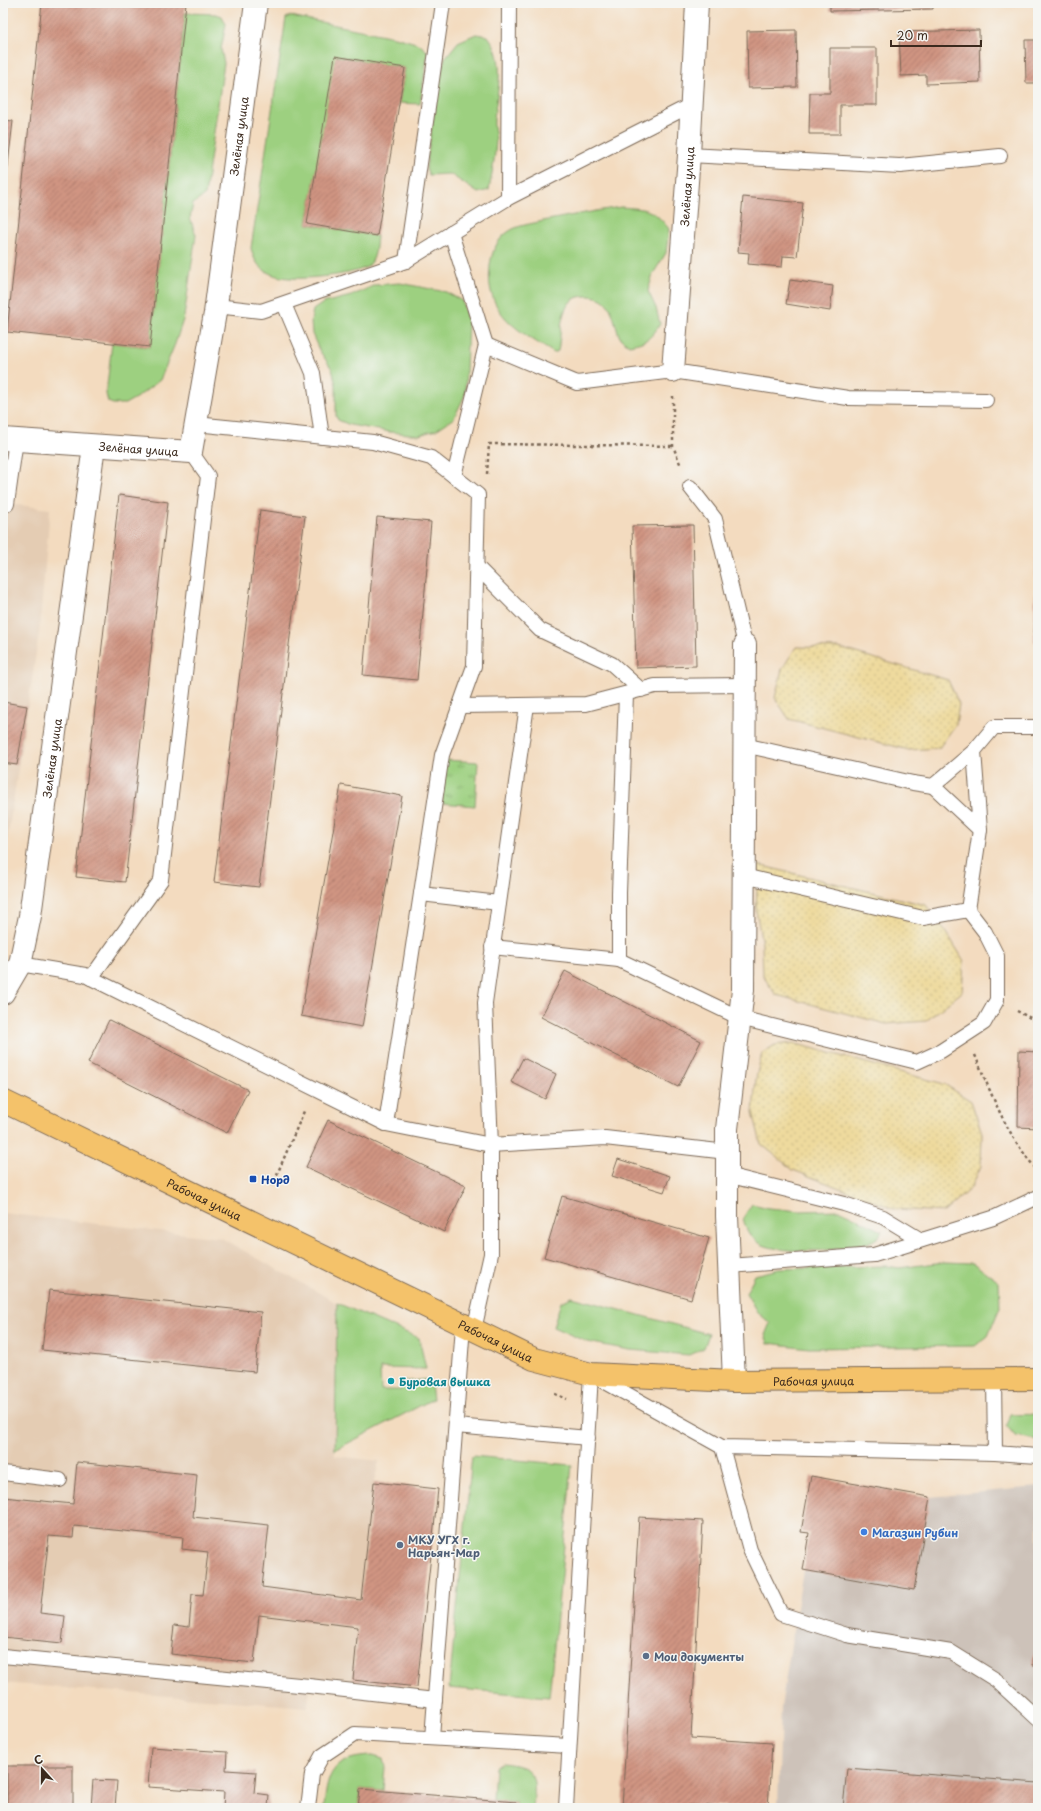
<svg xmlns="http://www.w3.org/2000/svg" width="1041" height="1811" viewBox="0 0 1041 1811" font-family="'Playpen Sans',sans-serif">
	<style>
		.built { fill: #e4ccb3 }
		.industrial { fill: #cdc2b9 }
		.grass { fill: #9dd080; stroke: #6c7d4f }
		.sand { fill: url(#sand-dots); stroke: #94825e }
		.park { fill: url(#park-tufts); stroke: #6c7d4f }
		.building { fill: url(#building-hatch) }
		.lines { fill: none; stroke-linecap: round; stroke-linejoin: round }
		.lane-casing { stroke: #7b6856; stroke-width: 16 }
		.street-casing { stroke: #7b6856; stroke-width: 24 }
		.primary-casing { stroke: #7b6856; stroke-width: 24 }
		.path { stroke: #7b6856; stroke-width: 2.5; stroke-dasharray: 3 3; stroke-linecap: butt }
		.lane { stroke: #fff; stroke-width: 14 }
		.street { stroke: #fff; stroke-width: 22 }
		.primary { stroke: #f4c26a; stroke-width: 22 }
		.transit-dot { fill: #1a4fb4; stroke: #f6f6f2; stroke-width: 1.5 }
		.culture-dot { fill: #0f9aa8; stroke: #f6f6f2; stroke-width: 1.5 }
		.shop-dot { fill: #3f7fe0; stroke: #f6f6f2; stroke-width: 1.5 }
		.service-dot { fill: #5c6f8a; stroke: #f6f6f2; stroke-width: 1.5 }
		.labels { text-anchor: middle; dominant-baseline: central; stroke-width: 3; stroke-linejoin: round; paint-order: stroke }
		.street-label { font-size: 11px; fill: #3b2a1e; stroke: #f6f6f2 }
		.transit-label { font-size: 11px; font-weight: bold; fill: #164399; stroke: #f6f6f2; text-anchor: start }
		.culture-label { font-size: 11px; font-weight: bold; fill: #0d838f; stroke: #f6f6f2; text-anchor: start }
		.shop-label { font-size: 11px; font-weight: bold; fill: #366cbe; stroke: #f6f6f2; text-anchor: start }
		.service-label { font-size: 11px; font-weight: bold; fill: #4e5e75; stroke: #f6f6f2; text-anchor: start }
	</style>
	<defs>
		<pattern id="sand-dots" width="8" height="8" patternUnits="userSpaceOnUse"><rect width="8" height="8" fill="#eeda9e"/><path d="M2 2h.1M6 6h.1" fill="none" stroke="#cdbb88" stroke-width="1.8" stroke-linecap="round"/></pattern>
		<pattern id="park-tufts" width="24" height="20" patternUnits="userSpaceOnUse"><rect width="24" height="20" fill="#9dd080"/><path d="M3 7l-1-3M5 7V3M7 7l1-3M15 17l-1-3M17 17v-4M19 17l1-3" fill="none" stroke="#81a968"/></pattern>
		<pattern id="building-hatch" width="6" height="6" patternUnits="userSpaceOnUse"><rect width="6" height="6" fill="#d09482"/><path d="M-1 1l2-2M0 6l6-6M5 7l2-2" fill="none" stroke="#aa796a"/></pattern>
	</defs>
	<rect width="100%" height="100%" fill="#f6f6f2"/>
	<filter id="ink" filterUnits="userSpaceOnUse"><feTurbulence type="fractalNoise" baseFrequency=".025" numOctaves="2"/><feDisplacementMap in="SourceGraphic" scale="8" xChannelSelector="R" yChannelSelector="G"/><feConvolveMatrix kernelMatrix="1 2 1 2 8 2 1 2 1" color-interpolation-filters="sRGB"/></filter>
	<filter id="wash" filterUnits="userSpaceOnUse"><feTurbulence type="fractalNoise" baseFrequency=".012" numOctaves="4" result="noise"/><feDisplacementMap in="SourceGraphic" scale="16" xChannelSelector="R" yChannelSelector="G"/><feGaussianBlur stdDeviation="0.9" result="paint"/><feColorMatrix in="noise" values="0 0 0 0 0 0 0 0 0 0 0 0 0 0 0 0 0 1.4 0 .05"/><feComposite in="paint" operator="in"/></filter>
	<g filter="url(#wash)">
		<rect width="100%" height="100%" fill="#f3dbbf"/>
		<g class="built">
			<polygon points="3,503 50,509 39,633 3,867"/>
			<polygon points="3,1213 221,1238 337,1303 335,1456 379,1461 374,1482 353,1680 310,1677 308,1707 3,1683"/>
		</g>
		<polygon class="industrial" points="1038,1487 1038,1808 778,1808 781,1707 803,1570 914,1590 930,1497"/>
		<g class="grass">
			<polygon points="185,13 216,14 222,16 226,24 221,49 224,63 205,195 193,204 190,218 196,235 184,317 175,344 160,380 139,396 125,404 113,404 108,402 106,394 112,343 150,347"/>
			<path d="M291 16 399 38 419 44 428 52 420 104 399 103 405 68 336 56 307 224 377 236C376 246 376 261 367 267 357 272 338 275 328 276 299 279 258 285 251 248L286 18Z"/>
			<path d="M476 34 488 36C507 61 497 90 494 119 493 126 496 134 496 141 495 158 492 174 489 190L478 193 450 174 429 175 426 168 439 78 445 58 458 42Z"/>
			<path d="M621 207C646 209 653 208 669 229L666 253 653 274 648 291 656 308 660 324C651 339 646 342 629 345 627 343 623 341 621 339 616 332 615 315 608 305 603 298 595 296 587 296 558 295 562 332 558 351L554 353C519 331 484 314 490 266 491 254 497 239 508 232 517 225 532 224 543 221 569 216 594 211 621 207Z"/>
			<polygon points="400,283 446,292 462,301 468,322 465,395 454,418 436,430 419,435 390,432 350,425 338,420 336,416 336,385 332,369 319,350 312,334 311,321 313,310 323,303 351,296 375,285"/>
			<path d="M752 1204 769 1208 800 1211 839 1210 882 1231C881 1233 879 1237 877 1238 859 1252 780 1255 761 1244 749 1237 746 1230 743 1218Z"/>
			<polygon points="944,1262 973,1263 999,1282 1000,1307 988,1336 975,1346 809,1348 768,1343 765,1335 770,1323 757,1312 746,1293 755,1275 779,1269 886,1266 899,1268"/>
			<polygon points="572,1297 709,1334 704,1348 689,1355 630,1350 587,1342 553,1327 561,1302"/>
			<polygon points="337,1303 419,1338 426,1369 380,1368 381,1390 401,1390 402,1382 430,1379 433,1399 335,1450"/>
			<polygon points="1038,1414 1038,1440 1015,1436 1006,1425 1010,1415"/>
			<polygon points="472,1456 572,1465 549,1697 449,1688"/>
			<path d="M373 1756 383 1759 385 1767 383 1791 360 1789 358 1808H324C327 1771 334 1757 373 1756Z"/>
			<path d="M501 1763C537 1766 536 1777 533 1808H515L516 1802 493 1800 495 1767Z"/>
		</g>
		<g class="sand">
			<polygon points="796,647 839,648 948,680 959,704 956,724 939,748 909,750 789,719 775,698 782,669"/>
			<polygon points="758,865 926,905 947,933 964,961 962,992 926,1021 886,1024 776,995 763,976 762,944 756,910"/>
			<polygon points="793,1043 944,1084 971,1101 982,1133 981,1166 971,1188 944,1212 894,1209 793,1170 761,1144 753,1112 756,1078 762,1053 775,1045"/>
		</g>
		<polygon class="park" points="446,760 478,762 475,806 442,803"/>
		<g id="blocks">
			<g class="building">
				<polygon points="42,3 186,3 150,347 7,332"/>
				<polygon points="830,3 933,3 933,9 830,11"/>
				<polygon points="796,30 797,87 748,88 747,31"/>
				<polygon points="979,30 980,82 926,84 926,75 901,76 899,32"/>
				<polygon points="1025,40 1038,40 1038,83 1026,83"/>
				<polygon points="830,48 877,48 877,105 840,105 840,134 809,134 810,93 830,93"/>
				<polygon points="335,56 405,68 377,236 307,224"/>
				<polygon points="3,120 13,121 4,200 3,200"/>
				<polygon points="743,197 803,203 797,257 783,256 782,267 748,264 749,253 738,252"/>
				<polygon points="790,280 833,286 830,311 786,304"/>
				<polygon points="119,495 168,502 125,882 76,877"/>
				<polygon points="1037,495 1038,495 1038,642 1034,642"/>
				<polygon points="260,510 305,516 259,887 214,882"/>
				<polygon points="377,517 431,522 417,680 363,675"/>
				<polygon points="693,525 696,666 636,668 632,526"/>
				<polygon points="3,702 27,706 17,765 3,763"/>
				<polygon points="341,785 402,796 362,1027 301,1016"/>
				<polygon points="565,971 701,1041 678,1087 541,1017"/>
				<polygon points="109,1020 248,1090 227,1133 88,1063"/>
				<polygon points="1019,1051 1038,1052 1038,1128 1018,1127"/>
				<polygon points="523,1058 556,1074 545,1099 511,1082"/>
				<polygon points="328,1120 466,1186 444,1232 306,1167"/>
				<polygon points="618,1159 670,1176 664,1192 612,1176"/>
				<polygon points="562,1196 709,1238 691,1299 544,1257"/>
				<polygon points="49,1290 261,1312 255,1372 42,1350"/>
				<polygon points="77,1462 197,1475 193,1517 269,1525 262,1587 361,1600 374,1482 438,1489 417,1687 353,1680 358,1627 259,1615 254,1663 171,1654 174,1625 189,1627 192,1594 203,1595 208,1552 182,1549 183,1537 74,1526 73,1538 49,1536 40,1613 65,1616 62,1643 3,1637 3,1497 73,1504"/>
				<polygon points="811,1476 930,1497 914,1590 803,1570 809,1533 801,1532"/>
				<polygon points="639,1517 703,1521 691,1738 772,1743 768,1808 687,1805 687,1808 622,1808"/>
				<polygon points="1037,1632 1038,1632 1038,1665 1033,1665"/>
				<polygon points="151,1747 227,1752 226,1770 256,1772 254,1793 269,1795 268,1808 223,1808 224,1792 148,1787"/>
				<polygon points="7,1766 73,1766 73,1807 7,1808"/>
				<polygon points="847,1768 1038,1783 1038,1808 843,1808"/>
				<polygon points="93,1780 117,1781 115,1808 91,1808"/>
				<polygon points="360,1789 516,1802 515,1808 358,1808"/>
			</g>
		</g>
	</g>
	<g filter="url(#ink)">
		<use href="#blocks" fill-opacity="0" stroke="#7b6856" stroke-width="1"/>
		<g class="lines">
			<g class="lane-casing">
				<g id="lane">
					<polyline points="689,155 900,166 1000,156"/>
					<polyline points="508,198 691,105"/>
					<polyline points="451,233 486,345 454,476"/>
					<polyline points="406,261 508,198 509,3"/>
					<polyline points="284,304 313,373 322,437"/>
					<polyline points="216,306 261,311 406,261 443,3"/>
					<polyline points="486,345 577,383 673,371 848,398 986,400"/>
					<polyline points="196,424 373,442 431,458 478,495 474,666 442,755 386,1124 491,1145 491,1254 474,1330"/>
					<polyline points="690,487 715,519 745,645"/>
					<polyline points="7,504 16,440"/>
					<polyline points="477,567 540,630 612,664 641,690"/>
					<polyline points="626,694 619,893 619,960 740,1018 917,1062 941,1051 984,1023 997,1000 997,956 985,932 968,910 980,830 974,751 994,727 1038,727"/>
					<polyline points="527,705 485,1003 491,1145 605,1138 727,1152"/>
					<polyline points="460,706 586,704 655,686 744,685"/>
					<polyline points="744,745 913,783 933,786 974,751"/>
					<polyline points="933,786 980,830"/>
					<polyline points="744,876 923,918 968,910"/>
					<polyline points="421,894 499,903"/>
					<polyline points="492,947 619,960"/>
					<polyline points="20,964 85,975 386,1124"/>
					<polyline points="91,978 161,880 208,476 191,452"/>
					<polyline points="727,1175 844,1204 883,1217 921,1240"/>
					<polyline points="729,1266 874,1255 993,1218 1038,1197"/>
					<polyline points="994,1379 995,1453"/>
					<polyline points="456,1426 588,1438"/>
					<polyline points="722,1447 750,1550 781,1614 847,1635 951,1652 996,1680 1038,1719"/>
					<polyline points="3,1473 60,1480"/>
					<polyline points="3,1656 309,1686 435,1700"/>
					<polyline points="432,1738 463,1326"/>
					<polyline points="308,1808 312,1774 322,1756 355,1734 569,1746"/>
					<polyline points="566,1808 591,1374 722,1447 995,1453 1038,1456"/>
				</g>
			</g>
			<g class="street-casing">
				<g id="street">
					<path id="s1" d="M673 371 689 155 697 3"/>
					<path id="s2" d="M3 439 191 452 215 313 256 3"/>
					<path id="s3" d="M3 993 20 964 30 916 94 446"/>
					<polyline points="734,1381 727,1216 727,1129 743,990 745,645"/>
				</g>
			</g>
			<g class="primary-casing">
				<g id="primary">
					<path id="s4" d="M3 1101 534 1359 591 1374 734 1381 1038 1379"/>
				</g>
			</g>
			<g class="path">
				<polyline points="673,396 673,446 681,466"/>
				<polyline points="487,474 489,444 673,446"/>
				<polyline points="1017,1011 1038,1022"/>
				<path d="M975 1055C993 1098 1007 1136 1038 1171"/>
				<polyline points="272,1186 305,1109"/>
				<polyline points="555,1394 567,1399"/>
			</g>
			<use href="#lane" class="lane"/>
			<use href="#street" class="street"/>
			<use href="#primary" class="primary"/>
		</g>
	</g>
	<rect class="transit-dot" x="249" y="1175" width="8" height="8" rx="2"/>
	<circle class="culture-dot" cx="391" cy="1381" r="4"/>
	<circle class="shop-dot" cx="864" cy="1532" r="4"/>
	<g class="service-dot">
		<circle cx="400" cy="1545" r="4"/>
		<circle cx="646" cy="1656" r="4"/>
	</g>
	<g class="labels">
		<g class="street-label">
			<text stroke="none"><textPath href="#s2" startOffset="508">Зелёная улица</textPath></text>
			<text stroke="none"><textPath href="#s1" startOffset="185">Зелёная улица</textPath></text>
			<text stroke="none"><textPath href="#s2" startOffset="136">Зелёная улица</textPath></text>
			<text stroke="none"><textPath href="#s3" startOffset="242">Зелёная улица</textPath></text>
			<text stroke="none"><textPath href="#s4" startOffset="224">Рабочая улица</textPath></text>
			<text stroke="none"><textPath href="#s4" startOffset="548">Рабочая улица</textPath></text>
			<text stroke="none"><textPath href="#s4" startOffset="872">Рабочая улица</textPath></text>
		</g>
		<g class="transit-label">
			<text x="261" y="1179">Норд</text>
		</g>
		<g class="culture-label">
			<text x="399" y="1381">Буровая вышка</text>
		</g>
		<g class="shop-label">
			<text x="872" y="1532">Магазин Рубин</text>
		</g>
		<g class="service-label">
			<text x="408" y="1539">МКУ УГХ г.<tspan x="408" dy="13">Нарьян-Мар</tspan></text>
			<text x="654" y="1656">Мои документы</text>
		</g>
	</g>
	<rect width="1041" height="1811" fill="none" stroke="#f6f6f2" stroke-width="16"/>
	<g transform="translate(42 1769) rotate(339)" stroke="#f6f6f2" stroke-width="3" paint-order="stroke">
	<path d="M0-3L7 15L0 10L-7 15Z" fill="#3b2a1e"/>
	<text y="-6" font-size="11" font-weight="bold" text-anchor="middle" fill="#3b2a1e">С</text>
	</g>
	<path d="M891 40v6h90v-6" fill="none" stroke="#3b2a1e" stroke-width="2"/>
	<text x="897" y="40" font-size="12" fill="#3b2a1e" stroke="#f6f6f2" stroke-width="3" paint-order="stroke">20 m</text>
</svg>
